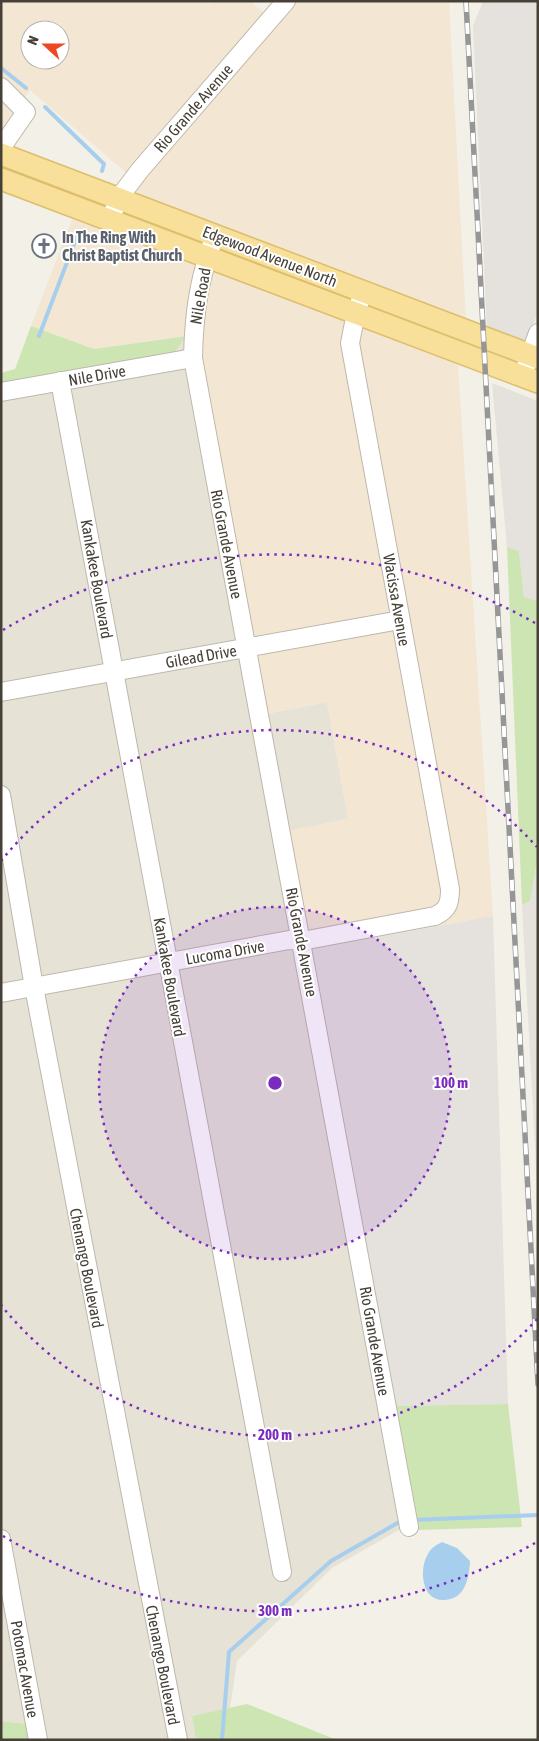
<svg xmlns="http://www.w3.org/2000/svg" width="539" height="1741" viewBox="0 0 539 1741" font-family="'Asap Condensed',sans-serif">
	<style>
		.residential { fill: #e6e2d6 }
		.commercial { fill: #f3e7d4; fill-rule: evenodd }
		.industrial { fill: #e5e1dc }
		.green { fill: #cde5b3 }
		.water { fill: #a7ceec }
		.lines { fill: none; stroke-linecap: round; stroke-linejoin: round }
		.stream { stroke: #a7ceec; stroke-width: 4 }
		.minor-casing { stroke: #beb8ab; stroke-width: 20 }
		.major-casing { stroke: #ddbe6c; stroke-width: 24 }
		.minor { stroke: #fff; stroke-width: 18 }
		.major { stroke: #f8e09b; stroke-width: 21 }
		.rail-casing { stroke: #969696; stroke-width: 5.5 }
		.rail { stroke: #fff; stroke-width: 4; stroke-dasharray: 11; stroke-linecap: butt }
		.ring { fill: none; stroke: #7b2cbf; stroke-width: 2.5; stroke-dasharray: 2.5 5 }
		.labels { text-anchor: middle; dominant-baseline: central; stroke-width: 4; stroke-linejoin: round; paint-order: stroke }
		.street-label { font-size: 16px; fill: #464037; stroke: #fff }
		.worship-label { font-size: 16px; font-weight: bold; fill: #5b616d; stroke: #fff; text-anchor: start }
		.centre { fill: #7b2cbf; stroke: #fff; stroke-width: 2.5 }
		.ring-label { font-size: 15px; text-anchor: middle; font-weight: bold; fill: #7b2cbf; stroke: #fff; stroke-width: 4; stroke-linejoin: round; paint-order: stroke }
	</style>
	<rect width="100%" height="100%" fill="#f3f0e8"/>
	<polygon class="residential" points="186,336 266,714 327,702 348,819 288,831 312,949 417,1530 399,1530 332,1568 237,1661 230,1708 192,1716 196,1740 30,1740 26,1724 1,1721 1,384"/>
	<g class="commercial">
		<path d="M1 1H206L210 4 212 1H250L276 23 297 1H449L466 321 136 196 138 183 30 90 1 137ZM30 30H60V60H30Z"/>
		<polygon points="72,219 209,269 458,364 493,916 312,949 288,831 348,819 327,702 265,714 197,334 94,349 31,326"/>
	</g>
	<g class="industrial">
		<polygon points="483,1 538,1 538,312 526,344 487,329 473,26"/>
		<polygon points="492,383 538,401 538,601 524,597 519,551 507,547"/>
		<polygon points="538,856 538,1203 522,905 530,901"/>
		<polygon points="493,916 508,1404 395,1406 312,949"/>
	</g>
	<g class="green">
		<polygon points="31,326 94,349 186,336 173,355 1,384 1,373 15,369"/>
		<polygon points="507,547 519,551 524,597 538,601 538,856 530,901 522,905"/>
		<polygon points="508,1404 522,1527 417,1530 395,1406"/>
		<polygon points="247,1704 337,1740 196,1740 192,1716"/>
		<polygon points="1,1721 26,1724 30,1740 1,1740"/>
	</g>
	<path class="water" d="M442 1542 457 1548 470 1561C469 1579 465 1600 443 1600 438 1600 433 1598 430 1595 421 1585 421 1565 428 1554 431 1548 436 1545 442 1542Z"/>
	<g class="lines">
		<g class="stream">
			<polyline points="1,68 26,88"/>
			<polyline points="45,107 104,164 102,171"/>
			<polyline points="39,336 77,236"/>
			<polyline points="413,1520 538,1515"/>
			<polyline points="222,1740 229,1652 331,1561 401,1521"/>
		</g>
		<g class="minor-casing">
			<g id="minor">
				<polyline points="1,87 26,112 1,148"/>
				<polyline points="110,221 118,199 140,170 286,1"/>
				<path d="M215 235C199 279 194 311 193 358L409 1527"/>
				<polyline points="526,366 538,333"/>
				<path d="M60 381C134 778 207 1175 282 1572"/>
				<polyline points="1,392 193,358"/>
				<polyline points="1,692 400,620"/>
				<polyline points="1,795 34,987 178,1740"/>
				<path d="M1 993 289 940 302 941 435 916C448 910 450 903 450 889L350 343 356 313 363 292"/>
				<polyline points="1,1539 38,1740"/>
			</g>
		</g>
		<g class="major-casing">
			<g id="major">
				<polyline points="1,154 538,358"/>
				<polyline points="1,179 538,382"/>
			</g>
		</g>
		<use href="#minor" class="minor"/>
		<use href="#major" class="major"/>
		<g class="rail-casing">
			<polyline id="rail" points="466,1 538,1384"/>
		</g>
		<use href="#rail" class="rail"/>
	</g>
	<circle cx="275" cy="1083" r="176" fill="#7b2cbf" fill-opacity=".12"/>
	<g class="ring">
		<circle cx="275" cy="1083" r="176"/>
		<path d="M537 1319A352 352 0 0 1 1 1305M1 861A352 352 0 0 1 537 847"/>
		<path d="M535 1543A528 528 0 0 1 3 1536M3 630A528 528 0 0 1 535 623"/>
	</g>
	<defs>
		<g id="church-ring" transform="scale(1.25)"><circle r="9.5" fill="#fff" stroke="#6b7280" stroke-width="1.5"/><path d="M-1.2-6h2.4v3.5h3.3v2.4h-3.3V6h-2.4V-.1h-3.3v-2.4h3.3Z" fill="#6b7280"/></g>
	</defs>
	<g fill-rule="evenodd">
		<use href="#church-ring" x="44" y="246"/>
	</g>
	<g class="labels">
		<g class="street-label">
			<text transform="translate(193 108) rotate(-49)">Rio Grande Avenue</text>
			<text transform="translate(270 256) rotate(21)">Edgewood Avenue North</text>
			<text transform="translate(200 296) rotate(-80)">Nile Road</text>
			<text transform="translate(97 375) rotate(-10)">Nile Drive</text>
			<text transform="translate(227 544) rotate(79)">Rio Grande Avenue</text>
			<text transform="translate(97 579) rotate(80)">Kankakee Boulevard</text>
			<text transform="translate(397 600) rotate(80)">Wacissa Avenue</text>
			<text transform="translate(201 656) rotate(-10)">Gilead Drive</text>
			<text transform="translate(302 942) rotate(79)">Rio Grande Avenue</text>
			<text transform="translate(225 952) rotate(-10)">Lucoma Drive</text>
			<text transform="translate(170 977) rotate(80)">Kankakee Boulevard</text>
			<text transform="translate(87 1268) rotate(79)">Chenango Boulevard</text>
			<text transform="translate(375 1341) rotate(80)">Rio Grande Avenue</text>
			<text transform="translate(163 1665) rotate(79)">Chenango Boulevard</text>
			<text transform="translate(25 1669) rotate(80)">Potomac Avenue</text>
		</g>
		<g class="worship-label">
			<text x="62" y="237">In The Ring With<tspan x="62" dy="18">Christ Baptist Church</tspan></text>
		</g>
	</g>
	<circle cx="275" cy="1083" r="8" class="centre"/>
	<g class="ring-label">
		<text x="451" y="1088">100 m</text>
		<text x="275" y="1440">200 m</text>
		<text x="275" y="1616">300 m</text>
	</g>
	<rect width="539" height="1741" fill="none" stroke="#464037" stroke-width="5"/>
	<g transform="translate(45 45) rotate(291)"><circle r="24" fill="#ffffff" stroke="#b5b3af"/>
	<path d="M0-4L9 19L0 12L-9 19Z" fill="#ed4824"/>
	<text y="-8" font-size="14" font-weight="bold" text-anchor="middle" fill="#464037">N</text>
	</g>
</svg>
